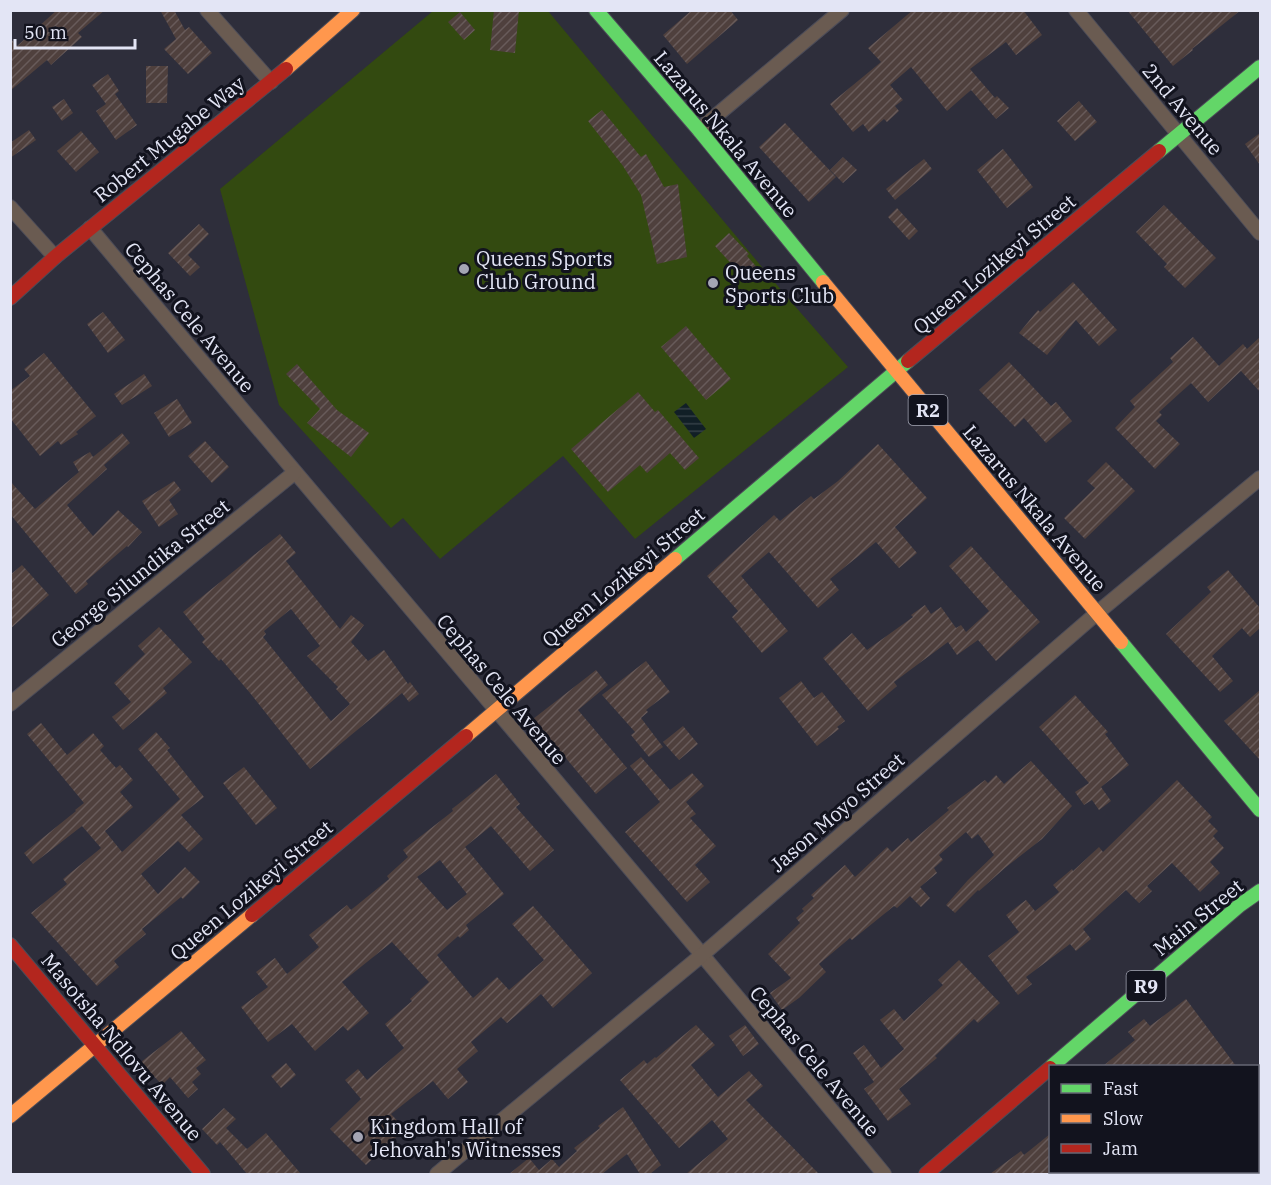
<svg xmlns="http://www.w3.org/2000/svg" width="1271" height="1185" viewBox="0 0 1271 1185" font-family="'IBM Plex Serif',serif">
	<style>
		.grass { fill: #334a10 }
		.water { fill: url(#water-rules) }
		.building { fill: url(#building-hatch); fill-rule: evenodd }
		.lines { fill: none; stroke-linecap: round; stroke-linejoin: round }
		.street-casing { stroke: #4c4c58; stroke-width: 16 }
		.fast-casing { stroke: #4c4c58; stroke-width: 16 }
		.slow-casing { stroke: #4c4c58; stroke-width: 16 }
		.jam-casing { stroke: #4c4c58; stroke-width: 16 }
		.street { stroke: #6a5b51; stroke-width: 14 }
		.fast { stroke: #63d668; stroke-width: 14 }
		.slow { stroke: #ff974d; stroke-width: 14 }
		.jam { stroke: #b3261e; stroke-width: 14 }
		.poi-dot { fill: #a4a5b4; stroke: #12131e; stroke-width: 2 }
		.labels { text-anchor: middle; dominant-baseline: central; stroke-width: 6; stroke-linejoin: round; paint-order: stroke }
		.shield { fill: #12131e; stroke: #a4a6b4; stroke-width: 1.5 }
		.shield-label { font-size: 18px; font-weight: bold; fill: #e3e5f5 }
		.street-label { font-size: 20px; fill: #e3e5f5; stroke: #12131e }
		.poi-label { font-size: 20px; fill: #e3e5f5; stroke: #12131e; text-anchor: start }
	</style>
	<defs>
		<pattern id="water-rules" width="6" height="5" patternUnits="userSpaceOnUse" patternTransform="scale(1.5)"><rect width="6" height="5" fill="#111f26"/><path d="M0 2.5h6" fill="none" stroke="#343f46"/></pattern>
		<pattern id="building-hatch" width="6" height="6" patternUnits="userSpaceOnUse" patternTransform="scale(1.5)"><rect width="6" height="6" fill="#4f403d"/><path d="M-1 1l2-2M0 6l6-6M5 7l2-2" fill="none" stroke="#685b5a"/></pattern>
	</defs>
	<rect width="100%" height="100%" fill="#2e2e3b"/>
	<polygon class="grass" points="433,11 548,11 787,297 848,367 635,539 563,456 440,559 403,518 391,528 279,405 220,189"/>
	<polygon class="water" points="686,403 706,429 694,438 674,412"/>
	<g class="building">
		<polygon points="57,10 105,10 78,33 82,37 51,65 47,60 10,91 10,38 17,46"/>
		<polygon points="160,10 174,10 185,30 189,27 212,53 188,74 164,49 176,39"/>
		<polygon points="494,10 519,10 515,53 490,50"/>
		<polygon points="692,10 730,10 738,20 687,64 663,35"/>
		<polygon points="913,10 1023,10 1042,35 1016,55 1006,42 970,69 995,98 997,96 1009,108 996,119 971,90 947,111 911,67 890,85 903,100 895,106 899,111 887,122 884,119 869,132 863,124 853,132 830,104 881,62 868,48"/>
		<polygon points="1127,10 1241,10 1192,49 1193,50 1173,66"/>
		<polygon points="460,12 475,30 464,40 448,22"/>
		<polygon points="146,66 168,66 167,103 146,103"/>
		<polygon points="108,74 119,91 115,94 137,125 116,140 96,111 106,104 92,85"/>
		<polygon points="64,99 73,113 62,121 52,107"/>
		<polygon points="1079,101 1097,122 1075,141 1057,121"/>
		<polygon points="602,110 641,157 646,154 664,187 678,184 687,257 657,264 641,195 623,166 588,121"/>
		<polygon points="785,123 836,177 809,202 759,147"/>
		<polygon points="29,130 36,140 10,158 10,143"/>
		<polygon points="81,131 99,152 76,172 57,151"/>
		<polygon points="1260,133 1260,165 1245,144"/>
		<polygon points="1003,149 1033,187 1007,208 977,170"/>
		<polygon points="843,157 857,170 843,183 830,170"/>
		<polygon points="924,159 932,169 895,200 886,189"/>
		<polygon points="1164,205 1216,258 1185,288 1164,267 1167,264 1136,232"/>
		<polygon points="897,208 918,231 909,240 888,217"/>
		<polygon points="199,224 209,234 188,255 200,267 190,276 168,253"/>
		<polygon points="729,233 749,254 747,256 761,272 748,282 715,246"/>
		<polygon points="1073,282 1117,330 1099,346 1076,320 1047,355 1019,333 1038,310 1040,312"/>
		<polygon points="103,312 125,340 108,353 87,324"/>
		<polygon points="686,326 731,379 706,400 661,347"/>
		<polygon points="1193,337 1219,366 1243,344 1247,349 1260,337 1260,392 1241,371 1208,402 1191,383 1159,412 1162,415 1156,421 1180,444 1155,469 1115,428 1135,407 1130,401 1173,362 1170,358"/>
		<polygon points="44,353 96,416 76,432 78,434 61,445 58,441 40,456 10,418 10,391 30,376 24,369"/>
		<polygon points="1009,362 1051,406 1056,402 1072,421 1046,443 1024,418 1015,427 979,390"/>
		<polygon points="297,364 337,410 369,433 351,457 307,423 320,409 286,374"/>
		<polygon points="144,374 152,386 122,405 114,394"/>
		<polygon points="638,392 655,412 658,410 699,458 685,470 670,453 647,473 640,465 608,492 571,449"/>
		<polygon points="177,399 192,423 169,437 154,413"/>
		<polygon points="122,433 130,443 104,465 107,469 67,505 93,536 118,510 142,532 128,547 127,546 86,581 88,584 76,594 10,514 10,481 35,509 79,472 73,462 90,452 93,457"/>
		<polygon points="205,441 229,467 212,483 188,456"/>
		<polygon points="878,444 927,498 895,527 917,553 899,568 876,542 830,579 839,590 818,608 769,552 741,576 788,631 762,653 732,617 738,611 707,576 774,515 780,521 811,496 814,499 838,481"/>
		<polygon points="1106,462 1135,491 1085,539 1064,518 1095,488 1087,481"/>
		<polygon points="174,481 181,490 169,500 178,514 159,527 142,501"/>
		<path d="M280 534 296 553 286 561 340 629 351 615 364 625 351 642 368 661 384 650 408 684 410 682 419 694 409 702 402 693 310 769 250 693 221 659 219 661 202 642 205 639 183 612ZM291 609 320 646 307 656 338 687 336 689 350 704 331 721 263 637 266 634 264 631Z"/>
		<polygon points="971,546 1040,622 996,661 978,640 957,655 948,642 894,682 897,686 868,711 823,658 852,633 867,650 913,617 911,615 925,605 931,614 941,607 956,628 961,625 966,632 989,611 949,566"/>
		<polygon points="22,565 49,595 10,629 10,575"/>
		<polygon points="1228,570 1260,608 1260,628 1250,637 1242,628 1212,656 1233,681 1220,692 1166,634 1211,592 1207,587"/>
		<polygon points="159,627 192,662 163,688 167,693 123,730 112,717 131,702 114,683 145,654 138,646"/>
		<polygon points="646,661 670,692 646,710 648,712 641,718 663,747 649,757 631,735 635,732 602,695"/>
		<polygon points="596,670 608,685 578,710 627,768 596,794 533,719"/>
		<polygon points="801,681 814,698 822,692 845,721 837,727 839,729 817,746 779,698"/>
		<polygon points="1260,690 1260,760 1224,721"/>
		<polygon points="1075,695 1108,732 1105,734 1129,765 1101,787 1111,801 1099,810 1092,800 1084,805 1075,792 1089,783 1039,727"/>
		<polygon points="41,723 67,755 93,733 104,746 100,750 116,768 120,765 133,780 120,792 133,807 105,831 122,852 180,799 138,749 156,732 170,748 167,750 204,797 181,815 203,839 189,852 178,841 141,874 158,894 185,867 200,882 183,899 181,897 142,929 146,934 114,961 119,967 97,986 31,913 67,884 63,879 101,848 82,826 33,864 24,853 76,811 75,810 84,803 27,734"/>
		<polygon points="683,726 698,744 679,760 663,742"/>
		<polygon points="641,757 670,790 692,773 704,786 686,802 696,814 690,818 716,846 695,865 710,882 687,902 625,832 660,802 630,766"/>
		<polygon points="1031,761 1072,806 1042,839 1006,867 979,891 978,890 955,913 946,905 968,880 994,855 978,834 972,839 966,832 939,855 943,860 934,868 937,873 920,887 930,898 921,907 910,896 897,908 894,906 852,940 850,938 819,964 826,972 799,998 782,1010 770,993 791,978 768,954 800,923 796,918 804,911 802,909 814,898 811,895 845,865 855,877 887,847 892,852 908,838 911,842 949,810 947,808 985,780 988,783 996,775 1004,784"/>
		<polygon points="244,767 277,808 256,825 223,783"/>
		<path d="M496 774 520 804 516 807 554 850 530 871 491 826 465 847 504 894 466 925 469 930 460 938 458 936 437 955 473 998 497 977 509 990 544 960 512 924 533 906 592 973 553 1008 541 994 507 1023 501 1017 471 1042 478 1051 457 1069 468 1082 448 1099 433 1081 391 1114 405 1129 366 1165 330 1129 361 1099 345 1080 358 1069 367 1080 404 1048 385 1024 412 1001 410 999 429 982 392 942 342 982 369 1013 348 1031 343 1026 315 1051 292 1024 268 1042 241 1007 268 987 256 972 275 958 287 974 319 947 309 935 347 905 351 910 389 879 387 876 408 857 403 850 453 811 452 809ZM440 860 467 894 447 910 417 877Z"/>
		<polygon points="1177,780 1212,817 1208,821 1218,831 1213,836 1224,848 1210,862 1220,873 1200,892 1172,863 1147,886 1152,891 1139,903 1126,890 1083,929 1091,939 1076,951 1070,944 1026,977 1032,984 1018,995 988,956 1019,932 1006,915 1026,900 1035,911 1059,892 1053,885 1072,869 1073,871 1099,847 1103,852"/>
		<polygon points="959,960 1000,1003 978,1023 974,1019 935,1056 937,1058 899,1089 911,1104 888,1121 864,1089 874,1082 853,1053 864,1045 881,1068 904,1049 880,1020 894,1009 904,1021 943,985 938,980"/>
		<polygon points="1186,999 1236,1066 1103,1066 1135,1040 1128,1032 1144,1019 1150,1026"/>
		<polygon points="696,1025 715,1045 691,1065 718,1097 749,1071 763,1086 746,1100 819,1174 686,1174 728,1139 712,1120 679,1148 620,1080 644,1060 647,1064 655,1057 656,1058"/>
		<polygon points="745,1025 759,1044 743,1056 729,1036"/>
		<polygon points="181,1031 206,1060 196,1068 201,1074 192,1082 198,1089 188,1098 170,1077 162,1085 141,1062"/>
		<polygon points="286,1063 296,1075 281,1088 271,1076"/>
		<polygon points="623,1107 661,1165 650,1174 640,1174 627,1154 602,1174 509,1174 529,1158 539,1170 552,1159 559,1167 577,1151 574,1148 600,1128 598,1126"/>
		<polygon points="224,1108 236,1119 226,1128 247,1149 266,1133 301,1174 247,1174 220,1142 217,1145 202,1129"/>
		<polygon points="1050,1134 1050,1174 990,1174 1021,1151 1024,1155"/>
	</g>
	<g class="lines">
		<g class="street-casing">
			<g id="street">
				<polyline points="207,10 271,82"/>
				<polyline points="1076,10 1260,233"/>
				<polyline points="699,130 842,10"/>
				<polyline points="10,207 55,257"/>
				<path d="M90 228C354 544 623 856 884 1174"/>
				<polyline points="10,704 294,473"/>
				<polyline points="437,1174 702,955 1097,613 1260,478"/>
			</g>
		</g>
		<g class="fast-casing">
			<g id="fast">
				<polyline points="596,10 699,130 823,282"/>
				<polyline points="1159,151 1260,67"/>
				<polyline points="675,559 908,361"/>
				<polyline points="1121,642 1260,810"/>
				<polyline points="1052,1066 1240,905 1260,891"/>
			</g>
		</g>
		<g class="slow-casing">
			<g id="slow">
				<polyline points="286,69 353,10"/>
				<polyline points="823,282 1121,642"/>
				<polyline points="466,736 675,559"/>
				<polyline points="10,1116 252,915"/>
			</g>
		</g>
		<g class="jam-casing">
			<g id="jam">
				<polyline points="10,298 55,257 286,69"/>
				<polyline points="908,361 1159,151"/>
				<polyline points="252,915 466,736"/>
				<polyline points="10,945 203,1174"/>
				<polyline points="926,1174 1050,1068"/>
			</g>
		</g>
		<use href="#street" class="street"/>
		<use href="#fast" class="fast"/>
		<use href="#slow" class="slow"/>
		<use href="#jam" class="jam"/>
	</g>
	<g class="poi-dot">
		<circle cx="464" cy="269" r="6"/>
		<circle cx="713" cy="283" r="6"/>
		<circle cx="358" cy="1137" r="6"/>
	</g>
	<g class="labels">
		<g class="shield">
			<rect x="908.5" y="395" width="39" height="30" rx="4.5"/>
			<rect x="1126.5" y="971" width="39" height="30" rx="4.5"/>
		</g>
		<g class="shield-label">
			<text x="928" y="410">R2</text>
			<text x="1146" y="986">R9</text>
		</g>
		<g class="street-label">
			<text transform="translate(1183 109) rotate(50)">2nd Avenue</text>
			<text transform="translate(726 134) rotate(50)">Lazarus Nkala Avenue</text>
			<text transform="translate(169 139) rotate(-39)">Robert Mugabe Way</text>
			<text transform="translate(994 264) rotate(-40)">Queen Lozikeyi Street</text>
			<text transform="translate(190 317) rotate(50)">Cephas Cele Avenue</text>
			<text transform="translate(1035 508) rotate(50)">Lazarus Nkala Avenue</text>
			<text transform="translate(140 573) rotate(-39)">George Silundika Street</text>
			<text transform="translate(623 577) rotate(-40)">Queen Lozikeyi Street</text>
			<text transform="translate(502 689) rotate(50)">Cephas Cele Avenue</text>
			<text transform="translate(837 812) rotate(-41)">Jason Moyo Street</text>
			<text transform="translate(251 890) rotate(-40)">Queen Lozikeyi Street</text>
			<text transform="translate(1198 917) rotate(-39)">Main Street</text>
			<text transform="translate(122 1047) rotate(50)">Masotsha Ndlovu Avenue</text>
			<text transform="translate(815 1061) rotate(50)">Cephas Cele Avenue</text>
		</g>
		<g class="poi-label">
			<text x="476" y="258">Queens Sports<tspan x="476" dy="23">Club Ground</tspan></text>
			<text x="725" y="272">Queens<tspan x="725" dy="23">Sports Club</tspan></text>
			<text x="370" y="1126">Kingdom Hall of<tspan x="370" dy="23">Jehovah's Witnesses</tspan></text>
		</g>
	</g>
	<rect width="1271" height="1185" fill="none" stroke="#e3e5f5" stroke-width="24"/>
	<rect x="1049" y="1065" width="210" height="108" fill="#12131e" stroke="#666774" stroke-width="1.5"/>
	<rect x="1061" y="1084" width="30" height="9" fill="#63d668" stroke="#666774" stroke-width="1.5"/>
	<text x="1103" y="1095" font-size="18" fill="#e3e5f5">Fast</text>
	<rect x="1061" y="1114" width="30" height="9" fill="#ff974d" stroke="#666774" stroke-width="1.5"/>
	<text x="1103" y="1125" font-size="18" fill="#e3e5f5">Slow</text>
	<rect x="1061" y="1144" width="30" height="9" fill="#b3261e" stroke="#666774" stroke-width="1.5"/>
	<text x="1103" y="1155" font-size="18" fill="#e3e5f5">Jam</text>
	<path d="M15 39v9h120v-9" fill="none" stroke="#e3e5f5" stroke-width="3"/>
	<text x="24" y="39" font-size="18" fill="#e3e5f5" stroke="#12131e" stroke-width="4.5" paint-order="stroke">50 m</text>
</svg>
